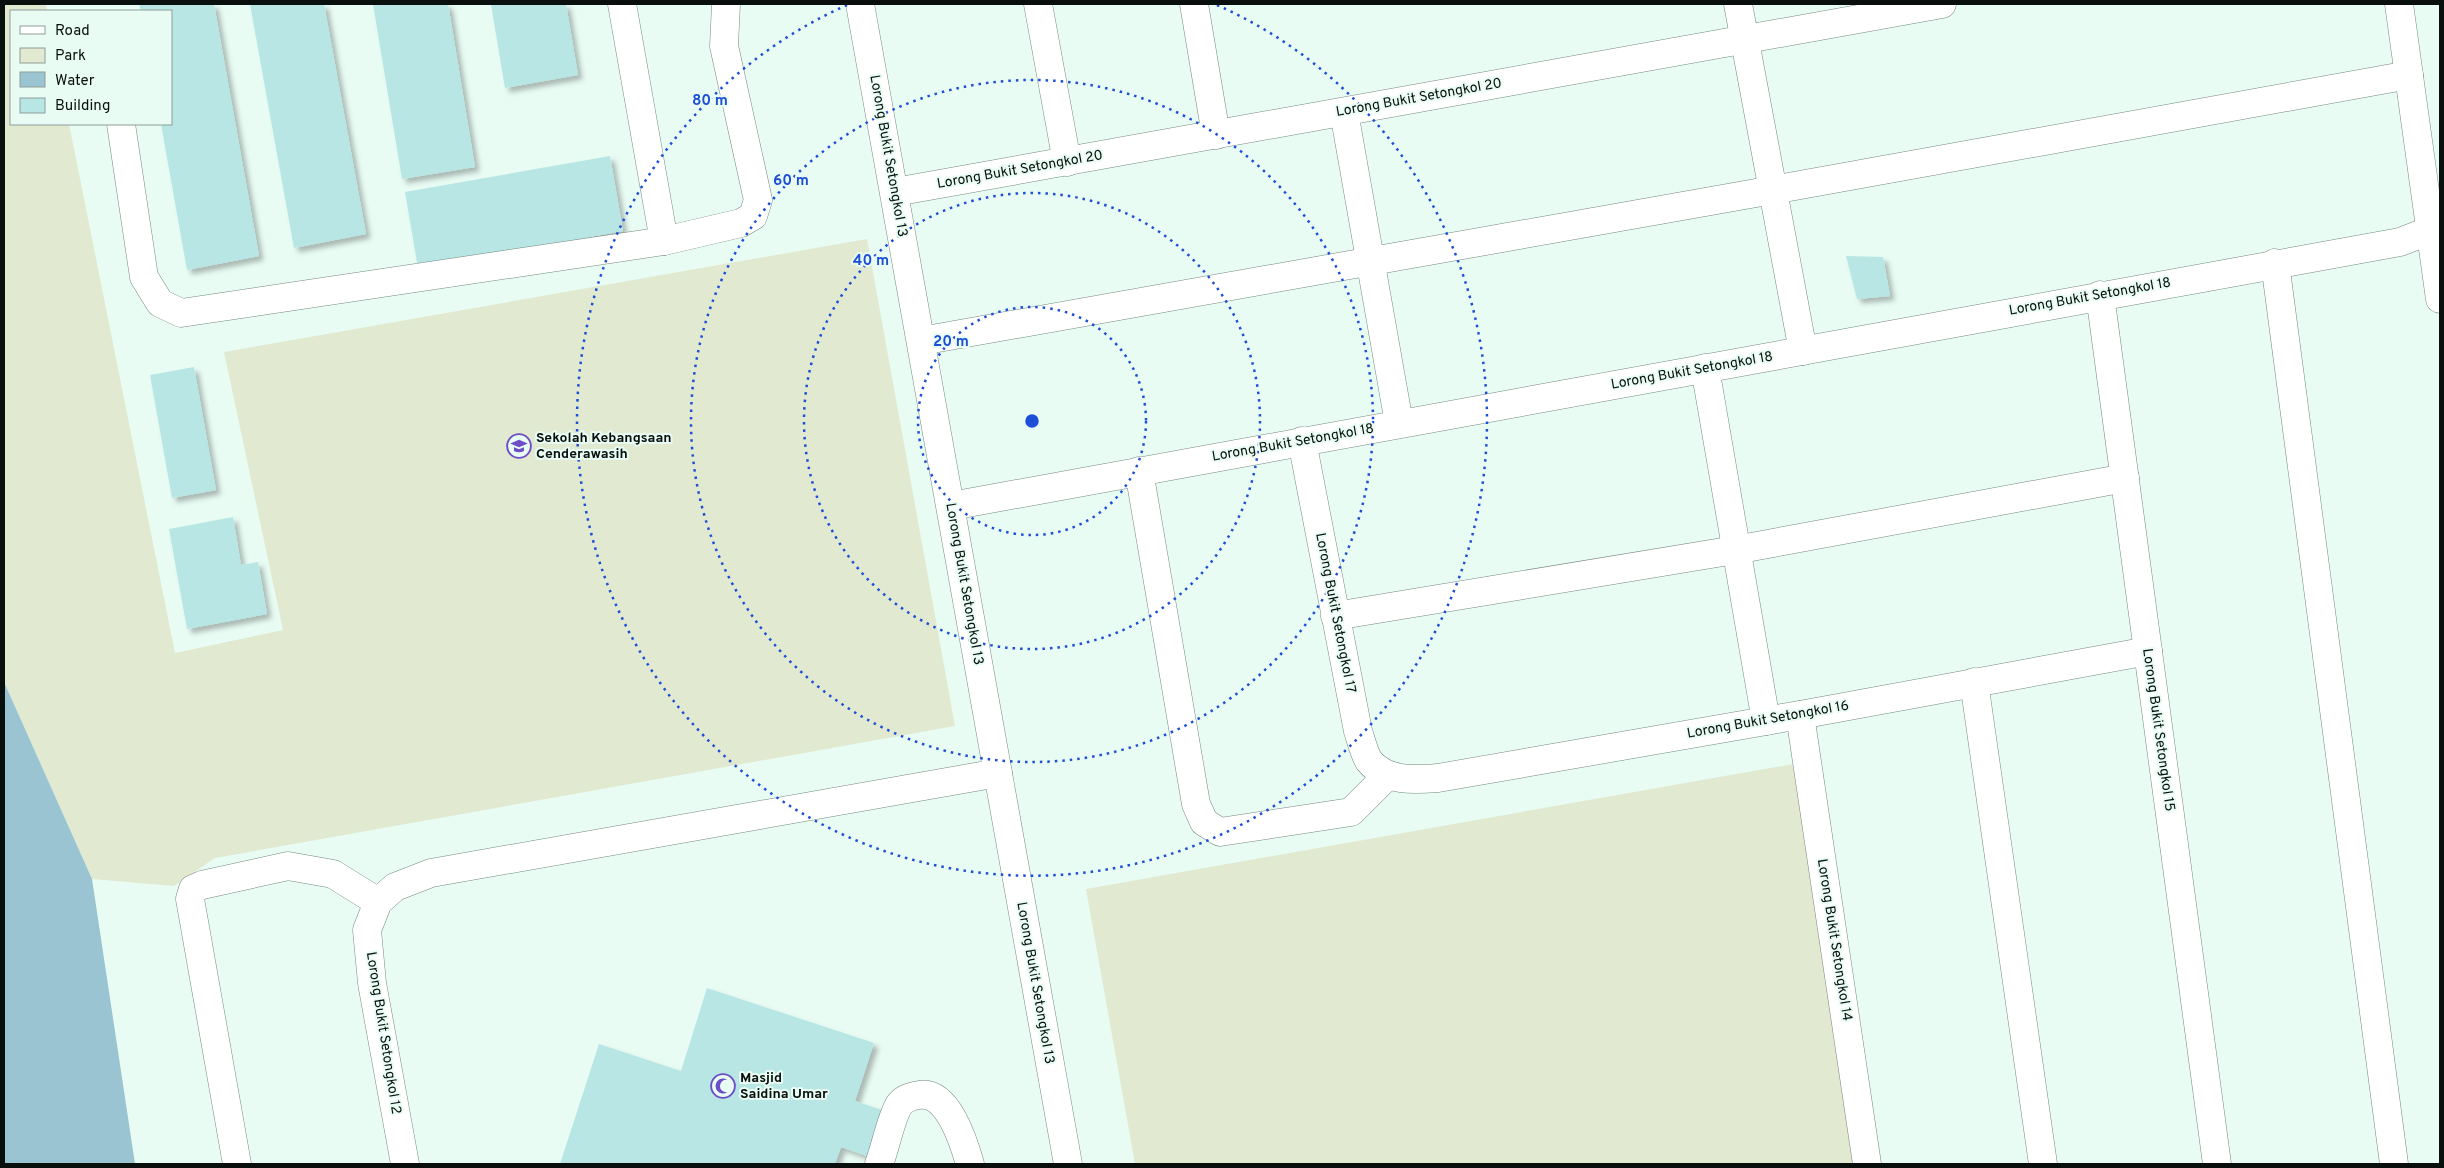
<svg xmlns="http://www.w3.org/2000/svg" width="2444" height="1168" viewBox="0 0 2444 1168" font-family="Overpass,sans-serif">
	<style>
		.green { fill: #e1e9d0 }
		.water { fill: #9ac4d1 }
		.building { fill: #b7e6e4; filter: url(#shadow) }
		.lines { fill: none; stroke-linecap: round; stroke-linejoin: round }
		.minor-casing { stroke: #768881; stroke-width: 29 }
		.minor { stroke: #fff; stroke-width: 28 }
		.ring { fill: none; stroke: #1d4ed8; stroke-width: 2.5; stroke-dasharray: 2.5 5 }
		.labels { text-anchor: middle; dominant-baseline: central; stroke-width: 4; stroke-linejoin: round; paint-order: stroke }
		.street-label { font-size: 14px; fill: #080f0d; stroke: #e8fcf4 }
		.poi-label { font-size: 14px; font-weight: bold; fill: #080f0d; stroke: #e8fcf4; text-anchor: start }
		.centre { fill: #1d4ed8; stroke: #e8fcf4; stroke-width: 2.5 }
		.ring-label { font-size: 15px; text-anchor: middle; font-weight: bold; fill: #1d4ed8; stroke: #e8fcf4; stroke-width: 4; stroke-linejoin: round; paint-order: stroke }
	</style>
	<defs>
		<filter id="shadow"><feDropShadow dx="4.5" dy="4.5" stdDeviation="2.5" flood-color="#0004"/></filter>
	</defs>
	<rect width="100%" height="100%" fill="#e8fcf4"/>
	<g class="green">
		<polygon points="4,4 46,4 47,11 11,11 11,124 69,124 175,653 283,630 224,352 867,239 955,726 215,858 174,886 92,879 4,682"/>
		<polygon points="1793,764 1856,1164 1135,1164 1086,889"/>
	</g>
	<polygon class="water" points="4,682 92,879 135,1164 4,1164"/>
	<g class="building">
		<polygon points="139,4 214,4 259,256 187,270 161,124 171,124 171,11 141,11"/>
		<polygon points="250,4 324,4 366,234 294,248"/>
		<polygon points="373,4 448,4 475,167 402,179"/>
		<polygon points="491,4 566,4 578,75 505,88"/>
		<polygon points="610,156 623,231 418,268 405,192"/>
		<polygon points="1846,256 1883,257 1890,296 1857,299"/>
		<polygon points="194,367 216,490 172,498 150,375"/>
		<polygon points="233,517 241,565 258,562 267,614 187,629 169,529"/>
		<polygon points="707,988 874,1043 855,1101 888,1112 873,1158 841,1147 835,1164 560,1164 599,1044 681,1071"/>
	</g>
	<g class="lines">
		<g class="minor-casing">
			<g id="minor">
				<polyline points="622,4 664,241"/>
				<polyline points="860,4 1068,1164"/>
				<polyline points="1038,4 1067,162"/>
				<polyline points="1194,4 1216,135"/>
				<polyline points="1738,4 1803,351"/>
				<polyline points="2399,4 2440,299"/>
				<polyline points="1344,112 1399,423"/>
				<polyline points="121,124 144,277 160,303 181,313 664,241 741,223 753,216 758,200 724,46 726,4"/>
				<polyline points="895,192 1942,4"/>
				<polyline points="2275,263 2394,1164"/>
				<polyline points="2100,295 2217,1164"/>
				<polyline points="921,341 1773,190 2409,75"/>
				<polyline points="1705,368 1766,721"/>
				<path d="M1302 441 1358 731C1361 740 1364 753 1369 761 1387 782 1414 780 1438 778L1800 715 2148 651"/>
				<polyline points="1139,471 1196,804 1204,822 1220,832 1351,812 1388,775"/>
				<polyline points="951,506 2400,242 2431,230 2440,222"/>
				<polyline points="1335,616 1735,550 2125,478"/>
				<polyline points="1974,682 2043,1164"/>
				<polyline points="1800,715 1867,1164"/>
				<polyline points="237,1164 190,899 193,889 202,885 288,866 333,874 378,902"/>
				<polyline points="405,1164 372,983 367,930 378,902 395,887 431,873 998,773"/>
				<path d="M879 1164C885 1149 891 1118 899 1105 903 1099 912 1096 919 1095 948 1090 964 1143 970 1164"/>
			</g>
		</g>
		<use href="#minor" class="minor"/>
	</g>
	<g class="ring">
		<circle cx="1032" cy="421" r="114"/>
		<circle cx="1032" cy="421" r="228"/>
		<circle cx="1032" cy="421" r="341"/>
		<path d="M1217 5A455 455 0 1 1 847 5"/>
	</g>
	<defs>
		<g id="school-ring" transform="scale(1.25)"><circle r="9.5" fill="#e8fcf4" stroke="#6f4dc6" stroke-width="1.5"/><path d="M0-5L7-2L0 1L-7-2ZM-4 1L0 2.5L4 1V4Q0 6-4 4Z" fill="#6f4dc6"/></g>
		<g id="mosque-ring" transform="scale(1.25)"><circle r="9.5" fill="#e8fcf4" stroke="#6f4dc6" stroke-width="1.5"/><path d="M3.5-4.9A6 6 0 1 0 3.5 4.9A5 5 0 1 1 3.5-4.9Z" fill="#6f4dc6"/></g>
	</defs>
	<g fill-rule="evenodd">
		<use href="#school-ring" x="519" y="446"/>
		<use href="#mosque-ring" x="723" y="1086"/>
	</g>
	<g class="labels">
		<g class="street-label">
			<text transform="translate(1419 98) rotate(-10)">Lorong Bukit Setongkol 20</text>
			<text transform="translate(888 156) rotate(80)">Lorong Bukit Setongkol 13</text>
			<text transform="translate(1020 170) rotate(-10)">Lorong Bukit Setongkol 20</text>
			<text transform="translate(2090 297) rotate(-10)">Lorong Bukit Setongkol 18</text>
			<text transform="translate(1692 371) rotate(-10)">Lorong Bukit Setongkol 18</text>
			<text transform="translate(1293 443) rotate(-10)">Lorong Bukit Setongkol 18</text>
			<text transform="translate(964 584) rotate(80)">Lorong Bukit Setongkol 13</text>
			<text transform="translate(1335 613) rotate(79)">Lorong Bukit Setongkol 17</text>
			<text transform="translate(1768 720) rotate(-10)">Lorong Bukit Setongkol 16</text>
			<text transform="translate(2158 730) rotate(82)">Lorong Bukit Setongkol 15</text>
			<text transform="translate(1834 940) rotate(81)">Lorong Bukit Setongkol 14</text>
			<text transform="translate(1035 983) rotate(80)">Lorong Bukit Setongkol 13</text>
			<text transform="translate(383 1033) rotate(81)">Lorong Bukit Setongkol 12</text>
		</g>
		<g class="poi-label">
			<text x="536" y="438">Sekolah Kebangsaan<tspan x="536" dy="16">Cenderawasih</tspan></text>
			<text x="740" y="1078">Masjid<tspan x="740" dy="16">Saidina Umar</tspan></text>
		</g>
	</g>
	<circle cx="1032" cy="421" r="8" class="centre"/>
	<g class="ring-label">
		<text x="710" y="105">80 m</text>
		<text x="791" y="185">60 m</text>
		<text x="871" y="265">40 m</text>
		<text x="951" y="346">20 m</text>
	</g>
	<rect width="2444" height="1168" fill="none" stroke="#080f0d" stroke-width="10"/>
	<rect x="10" y="10" width="162" height="115" fill="#e8fcf4" stroke="#8e9d98"/>
	<rect x="20" y="26" width="25" height="8" fill="#ffffff" stroke="#8e9d98"/>
	<text x="55" y="35" font-size="15" fill="#080f0d">Road</text>
	<rect x="20" y="48" width="25" height="15" fill="#e1e9d0" stroke="#8e9d98"/>
	<text x="55" y="60" font-size="15" fill="#080f0d">Park</text>
	<rect x="20" y="72" width="25" height="15" fill="#9ac4d1" stroke="#8e9d98"/>
	<text x="55" y="85" font-size="15" fill="#080f0d">Water</text>
	<rect x="20" y="98" width="25" height="15" fill="#b7e6e4" stroke="#8e9d98"/>
	<text x="55" y="110" font-size="15" fill="#080f0d">Building</text>
</svg>
